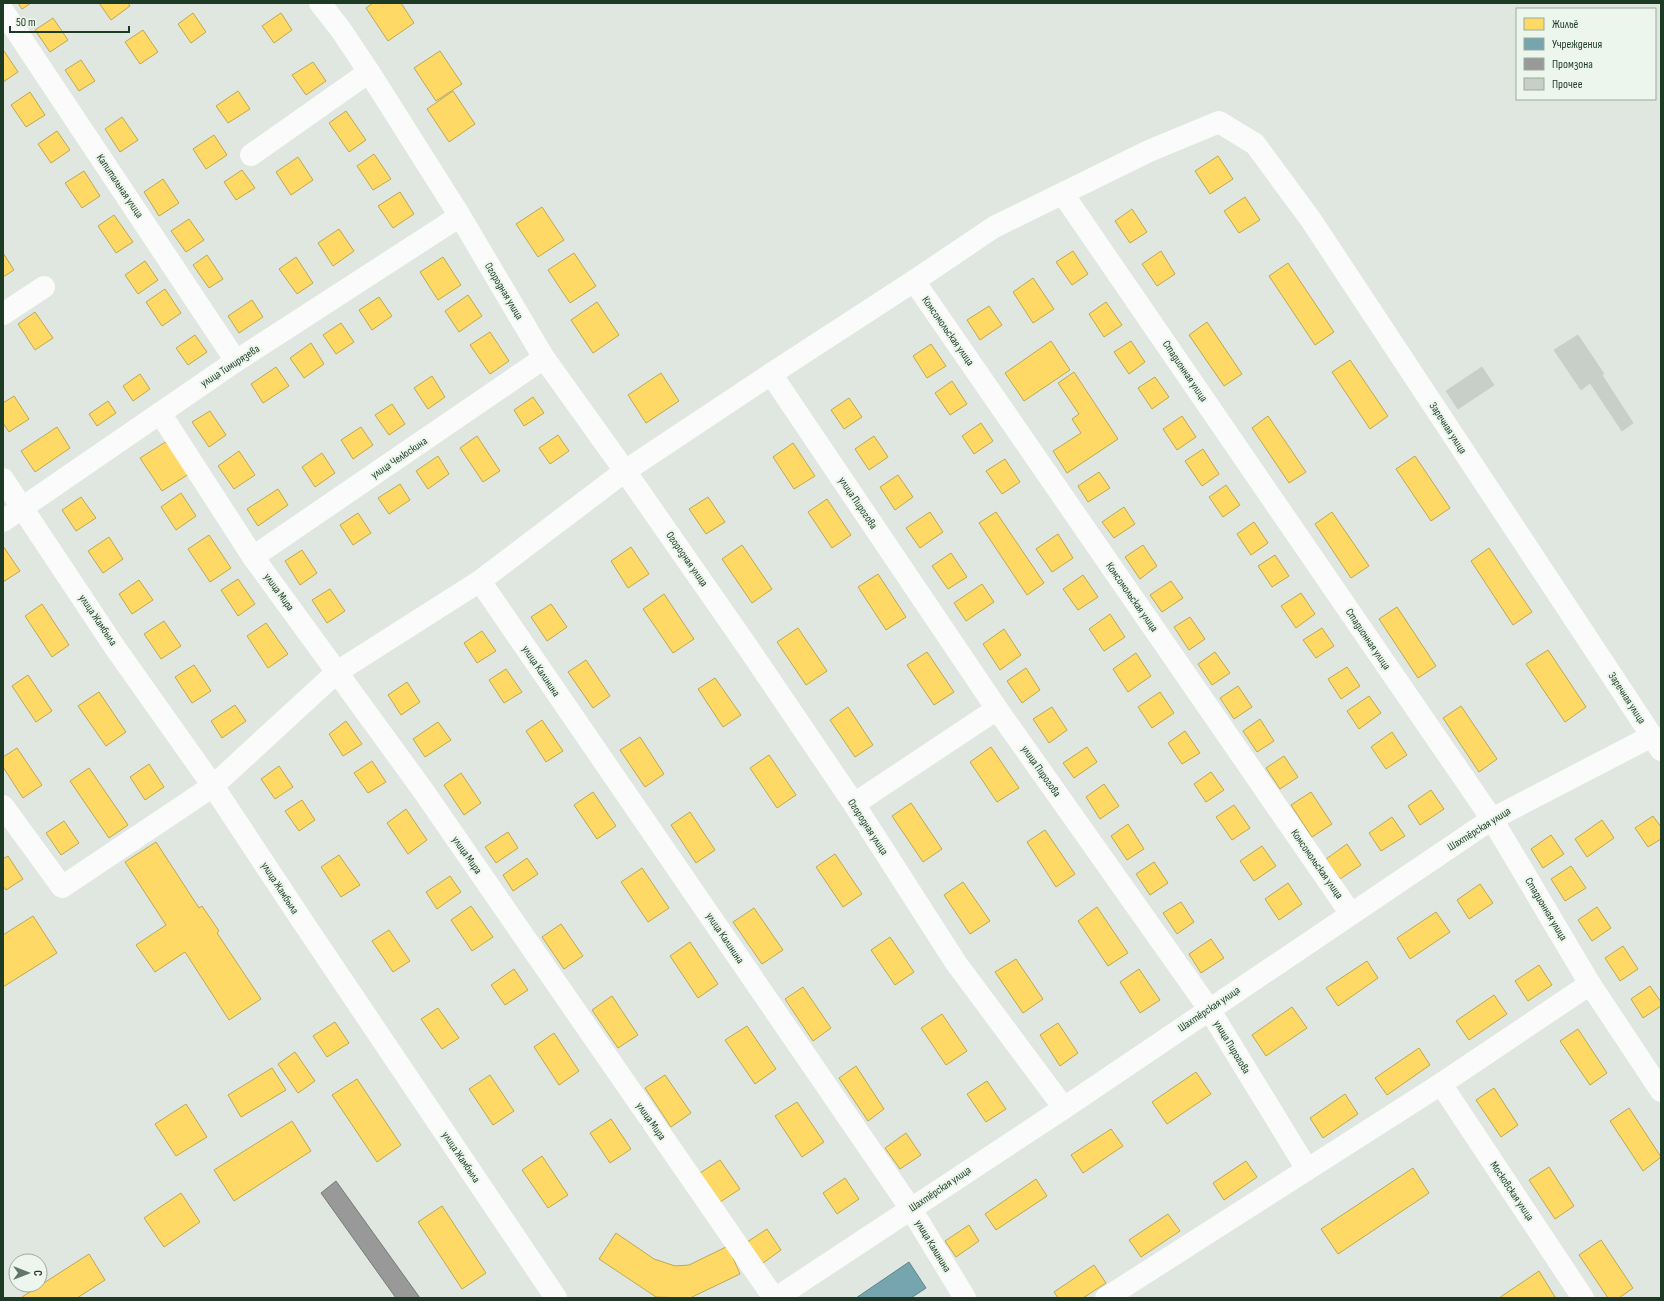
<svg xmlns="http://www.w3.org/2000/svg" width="1664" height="1301" viewBox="0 0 1664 1301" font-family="'Sofia Sans Condensed',sans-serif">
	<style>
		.homes { fill: #ffd966; stroke: #bba952 }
		.public { fill: #76a5af; stroke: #5b8586 }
		.industry { fill: #999; stroke: #747c76 }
		.building { fill: #c8cfc9; stroke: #c9cfc9 }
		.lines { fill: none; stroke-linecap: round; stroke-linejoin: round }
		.minor { stroke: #fafbfa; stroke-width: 22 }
		.labels { text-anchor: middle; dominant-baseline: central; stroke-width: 4; stroke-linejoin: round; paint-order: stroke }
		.street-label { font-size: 11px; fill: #1d3a25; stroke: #edf6ed }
	</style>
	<rect width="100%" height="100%" fill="#e0e6e0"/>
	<g class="homes">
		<polygon points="18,3 31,3 22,9"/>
		<polygon points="99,3 128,3 130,6 111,20"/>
		<polygon points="373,3 401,3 414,23 388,41 366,8"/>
		<polygon points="193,13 206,32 191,43 178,24"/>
		<polygon points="281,13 292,30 274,43 262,26"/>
		<polygon points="53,18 68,40 50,52 35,30"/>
		<polygon points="143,30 158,52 140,64 125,42"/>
		<polygon points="4,51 18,72 3,82 3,52"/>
		<polygon points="440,51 462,84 436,101 414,68"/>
		<polygon points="81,60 95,81 79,91 65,70"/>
		<polygon points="313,62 326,81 306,95 292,75"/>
		<polygon points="238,91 250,109 228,123 216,106"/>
		<polygon points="453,91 475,124 449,142 427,109"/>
		<polygon points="30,92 45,115 26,127 11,105"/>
		<polygon points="346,111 366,140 349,152 329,123"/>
		<polygon points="122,117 138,140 120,152 105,129"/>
		<polygon points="57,131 70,150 51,163 38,144"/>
		<polygon points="214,135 227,155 206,169 193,149"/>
		<polygon points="374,154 391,179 373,190 357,166"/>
		<polygon points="1218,156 1233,179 1210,194 1195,171"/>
		<polygon points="298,157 313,180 291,195 276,172"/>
		<polygon points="242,170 255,188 236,200 224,182"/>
		<polygon points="84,171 100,196 82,208 65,183"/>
		<polygon points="163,179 179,203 159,216 144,192"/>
		<polygon points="400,192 414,214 393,228 378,206"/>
		<polygon points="1245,197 1260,220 1239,233 1224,211"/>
		<polygon points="542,207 564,240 538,257 516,224"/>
		<polygon points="1132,209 1147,232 1130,243 1115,221"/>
		<polygon points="114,215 133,242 116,253 98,226"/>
		<polygon points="189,219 204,240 186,252 171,231"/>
		<polygon points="339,229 354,251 333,266 318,243"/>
		<polygon points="1073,251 1088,274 1072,285 1056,262"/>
		<polygon points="1161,251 1175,274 1157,286 1142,264"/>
		<polygon points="3,253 14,270 3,277"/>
		<polygon points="574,253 596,286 570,303 548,270"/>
		<polygon points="207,255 223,279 209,288 193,265"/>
		<polygon points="296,257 313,283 297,294 279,269"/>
		<polygon points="443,257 461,285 438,300 420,272"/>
		<polygon points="145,261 158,280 138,294 125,275"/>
		<polygon points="1288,263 1334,332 1315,345 1269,276"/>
		<polygon points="1033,278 1054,309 1033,323 1013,292"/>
		<polygon points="165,289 181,313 162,326 146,302"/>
		<polygon points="468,295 482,316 459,332 445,311"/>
		<polygon points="379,297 392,316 372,330 359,310"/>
		<polygon points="252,300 263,317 239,333 228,316"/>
		<polygon points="597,302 619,335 593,353 571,320"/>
		<polygon points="1106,302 1122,325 1104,337 1089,314"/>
		<polygon points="989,306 1002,325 980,340 967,320"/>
		<polygon points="35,312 53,338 35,350 18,324"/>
		<polygon points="1207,322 1242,374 1224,386 1189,335"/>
		<polygon points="341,323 354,342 336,354 323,335"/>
		<polygon points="490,332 509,361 490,374 470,345"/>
		<polygon points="195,335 207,352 188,365 176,348"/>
		<polygon points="1051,341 1070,370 1024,401 1005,373"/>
		<polygon points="1131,341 1145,362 1129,374 1114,352"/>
		<polygon points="311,343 324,364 304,378 290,358"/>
		<polygon points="931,344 946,366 927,378 913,356"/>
		<polygon points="1350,360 1388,416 1370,429 1332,372"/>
		<polygon points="276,367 289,386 263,403 251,384"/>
		<polygon points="1074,372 1118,439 1067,473 1053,451 1081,433 1072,419 1079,414 1058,383"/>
		<polygon points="661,373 679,401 646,423 628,395"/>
		<polygon points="140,374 150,389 133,401 123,386"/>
		<polygon points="432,376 445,397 428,409 414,388"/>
		<polygon points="1155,377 1169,397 1152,409 1138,388"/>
		<polygon points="952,381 967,404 950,415 935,393"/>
		<polygon points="14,396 29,419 9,432 3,423 3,403"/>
		<polygon points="533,397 544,413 524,426 514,410"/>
		<polygon points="849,398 862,417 844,429 831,410"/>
		<polygon points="108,401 116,413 97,426 89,414"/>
		<polygon points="392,404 405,424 389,435 375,415"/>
		<polygon points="210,411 226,435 209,447 192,422"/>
		<polygon points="1182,416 1196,437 1177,450 1163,429"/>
		<polygon points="1268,416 1306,472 1289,483 1252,428"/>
		<polygon points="981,423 993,441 974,454 962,436"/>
		<polygon points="57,427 70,448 35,472 21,451"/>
		<polygon points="361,427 373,445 353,459 341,440"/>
		<polygon points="558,435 569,451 550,464 539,448"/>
		<polygon points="477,436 500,471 483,482 460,448"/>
		<polygon points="874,436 888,457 869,470 855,449"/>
		<polygon points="167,441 189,474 162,491 140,458"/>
		<polygon points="793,443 815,476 794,489 773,457"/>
		<polygon points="1203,449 1219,474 1202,486 1185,461"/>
		<polygon points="239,451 255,475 234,489 218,466"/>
		<polygon points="322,453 335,473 315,487 302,467"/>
		<polygon points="438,456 449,474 428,489 416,471"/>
		<polygon points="1415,456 1450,508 1431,521 1396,469"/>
		<polygon points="1005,459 1020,482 1002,494 986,471"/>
		<polygon points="1099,472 1110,488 1088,502 1078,486"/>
		<polygon points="898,475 913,497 895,510 880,487"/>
		<polygon points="400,484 410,500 389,514 378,498"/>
		<polygon points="1226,485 1240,505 1223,517 1209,497"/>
		<polygon points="278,489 288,505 258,526 247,509"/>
		<polygon points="181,493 196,516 176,530 161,507"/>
		<polygon points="81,497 96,518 76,531 62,510"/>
		<polygon points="708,497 725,522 706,534 689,509"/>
		<polygon points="827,499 851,535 832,548 808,512"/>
		<polygon points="1124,507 1135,524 1114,538 1102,522"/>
		<polygon points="930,512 943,532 920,548 906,528"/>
		<polygon points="996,512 1044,583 1027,595 979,523"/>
		<polygon points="1332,512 1369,566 1351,578 1315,524"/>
		<polygon points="358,513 371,533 353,545 340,525"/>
		<polygon points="1254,522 1268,543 1251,555 1237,534"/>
		<polygon points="1058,534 1073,558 1052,572 1036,549"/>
		<polygon points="209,535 231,568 210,582 188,549"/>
		<polygon points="109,537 123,559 103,573 88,551"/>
		<polygon points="742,545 772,589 752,603 722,559"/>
		<polygon points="1143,545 1157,566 1140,579 1125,557"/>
		<polygon points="3,546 20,571 3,582"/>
		<polygon points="631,547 649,574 628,588 611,561"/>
		<polygon points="1489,548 1532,612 1513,625 1471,561"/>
		<polygon points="302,550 317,573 300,585 285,561"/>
		<polygon points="951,553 967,577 948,589 932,566"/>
		<polygon points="1275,555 1289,576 1272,587 1258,566"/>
		<polygon points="878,574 906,617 886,630 858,587"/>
		<polygon points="1083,575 1098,597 1078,610 1063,589"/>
		<polygon points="238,579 255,604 238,616 221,590"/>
		<polygon points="139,580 153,600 132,614 119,594"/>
		<polygon points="1171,581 1183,598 1162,612 1150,595"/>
		<polygon points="982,584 994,602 966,621 954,603"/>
		<polygon points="330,589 345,611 327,623 312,600"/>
		<polygon points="1301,593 1315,614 1296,628 1281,606"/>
		<polygon points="664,594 694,639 673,653 643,609"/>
		<polygon points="42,604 69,645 52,657 25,616"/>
		<polygon points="551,604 567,627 547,641 531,617"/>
		<polygon points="1397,607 1436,666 1418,678 1379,619"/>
		<polygon points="1110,614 1125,637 1104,651 1089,629"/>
		<polygon points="1190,617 1205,639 1189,650 1174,627"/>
		<polygon points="164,621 181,646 161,659 144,634"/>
		<polygon points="266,623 288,654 268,668 247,636"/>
		<polygon points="798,628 827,671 806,685 777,642"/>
		<polygon points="1322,628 1334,646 1316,658 1303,640"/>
		<polygon points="1004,629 1021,655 1000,670 983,644"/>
		<polygon points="482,631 496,651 477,663 464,643"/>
		<polygon points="1548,650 1586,707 1565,722 1526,664"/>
		<polygon points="927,652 954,692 934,705 907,665"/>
		<polygon points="1215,652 1230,673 1212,685 1198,664"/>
		<polygon points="1136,653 1151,676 1128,692 1113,669"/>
		<polygon points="586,660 610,696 593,708 568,672"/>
		<polygon points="194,665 211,691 192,703 175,677"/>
		<polygon points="1347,667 1360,686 1341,699 1328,679"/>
		<polygon points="1026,668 1040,690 1022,703 1007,681"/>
		<polygon points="506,669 522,692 504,703 489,680"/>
		<polygon points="28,675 52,711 36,722 12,686"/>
		<polygon points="715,678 741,715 723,727 698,689"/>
		<polygon points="407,682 420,702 401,715 388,695"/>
		<polygon points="1238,686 1252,707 1234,719 1220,698"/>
		<polygon points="99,692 126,732 106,746 78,706"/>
		<polygon points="1160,692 1174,713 1152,728 1138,707"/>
		<polygon points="1369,696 1381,713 1359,729 1347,711"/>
		<polygon points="235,705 246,721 222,738 211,721"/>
		<polygon points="1461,706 1497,759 1479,772 1443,718"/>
		<polygon points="848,707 873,745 855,757 830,720"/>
		<polygon points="1052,707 1067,730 1049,743 1033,719"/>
		<polygon points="1260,719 1274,741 1257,752 1243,731"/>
		<polygon points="542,720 563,751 546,762 526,731"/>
		<polygon points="346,721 362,744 343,756 329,734"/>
		<polygon points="438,722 451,740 425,757 413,739"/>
		<polygon points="1185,731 1200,753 1182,764 1168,743"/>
		<polygon points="1392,732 1407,755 1386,769 1371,747"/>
		<polygon points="640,737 664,774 645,787 620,750"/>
		<polygon points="991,747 1019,788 997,802 970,762"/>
		<polygon points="1087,747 1097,762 1074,778 1063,763"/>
		<polygon points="17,748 42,785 23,798 3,767 3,757"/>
		<polygon points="769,755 796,795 777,808 750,768"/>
		<polygon points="1284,756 1298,777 1280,789 1266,768"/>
		<polygon points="372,761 386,782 368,793 354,773"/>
		<polygon points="149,764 164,787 145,800 130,777"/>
		<polygon points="279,766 293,787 275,799 261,779"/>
		<polygon points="89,768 128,825 109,838 70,781"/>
		<polygon points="1211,772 1224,790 1206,802 1194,784"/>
		<polygon points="461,773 481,803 464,815 444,785"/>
		<polygon points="1104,784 1119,806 1100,819 1086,797"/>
		<polygon points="1431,790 1444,809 1420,825 1408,806"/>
		<polygon points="593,792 616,826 597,839 574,805"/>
		<polygon points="1311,792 1332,824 1312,837 1291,805"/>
		<polygon points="302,800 315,820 299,831 285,811"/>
		<polygon points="911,803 942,849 923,862 892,816"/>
		<polygon points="1234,805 1250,828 1232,840 1216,817"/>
		<polygon points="406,809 427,840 408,854 387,823"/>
		<polygon points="690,812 715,850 696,863 671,825"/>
		<polygon points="1653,816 1661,827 1661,839 1648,847 1635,828"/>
		<polygon points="1392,817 1405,836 1381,851 1369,833"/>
		<polygon points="1602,820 1614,838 1587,857 1575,839"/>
		<polygon points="64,821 79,843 61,855 46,833"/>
		<polygon points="1128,824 1144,849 1127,860 1111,836"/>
		<polygon points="1045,830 1075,874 1056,887 1027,842"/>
		<polygon points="508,832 518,848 496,863 485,847"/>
		<polygon points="1551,835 1564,854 1543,868 1531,849"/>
		<polygon points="156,842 199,908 202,906 219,931 217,933 261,999 229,1020 185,952 155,972 136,945 166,925 125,862"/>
		<polygon points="1347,844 1361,865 1340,879 1326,859"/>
		<polygon points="1262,846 1276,866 1254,881 1240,861"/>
		<polygon points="835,854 862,894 843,907 816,867"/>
		<polygon points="339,855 360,885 341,897 321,867"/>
		<polygon points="8,856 23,879 6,890 3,886 3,859"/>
		<polygon points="527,858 538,874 513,891 503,875"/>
		<polygon points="1154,862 1168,883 1150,895 1136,874"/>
		<polygon points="1571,866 1586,888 1565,901 1551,879"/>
		<polygon points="642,868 669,908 648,922 621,882"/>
		<polygon points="450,876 461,892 437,909 426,892"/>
		<polygon points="963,882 990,921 970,934 944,895"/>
		<polygon points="1288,883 1302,904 1279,920 1265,899"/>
		<polygon points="1480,884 1493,903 1469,919 1457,900"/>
		<polygon points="1181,902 1194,922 1177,934 1163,913"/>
		<polygon points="471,906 493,937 472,951 451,920"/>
		<polygon points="1097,907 1128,953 1108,966 1078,921"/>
		<polygon points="1597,907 1611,928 1592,941 1578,920"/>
		<polygon points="754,908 783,950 762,964 733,922"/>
		<polygon points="1436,912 1450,932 1410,959 1397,938"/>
		<polygon points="33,916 57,953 3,987 3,935"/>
		<polygon points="561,924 583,956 564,969 542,937"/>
		<polygon points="389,930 410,961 393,972 372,941"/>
		<polygon points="890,937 914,972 895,985 871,950"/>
		<polygon points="1211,939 1224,958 1201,973 1189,954"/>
		<polygon points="690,942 718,984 698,998 670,956"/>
		<polygon points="1623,946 1638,969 1620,981 1605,958"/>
		<polygon points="1016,959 1043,999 1023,1013 995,972"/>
		<polygon points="1367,961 1378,978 1338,1006 1326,988"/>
		<polygon points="1539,965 1552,985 1528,1001 1515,981"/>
		<polygon points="514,969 528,990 505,1005 491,985"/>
		<polygon points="1139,969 1160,1000 1140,1013 1120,982"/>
		<polygon points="1650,986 1661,1002 1661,1006 1643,1018 1631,999"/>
		<polygon points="803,987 831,1028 813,1041 785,999"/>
		<polygon points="1494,995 1507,1014 1469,1040 1456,1021"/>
		<polygon points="612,996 638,1035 618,1048 592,1010"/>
		<polygon points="1292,1007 1307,1028 1266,1056 1252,1035"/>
		<polygon points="438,1008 459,1038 442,1049 421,1019"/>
		<polygon points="942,1014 967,1051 946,1065 921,1028"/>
		<polygon points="335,1022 349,1043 327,1057 313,1036"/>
		<polygon points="1058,1023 1078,1053 1060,1066 1040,1035"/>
		<polygon points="747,1026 776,1069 755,1084 725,1040"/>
		<polygon points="1578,1029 1607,1073 1590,1085 1560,1041"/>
		<polygon points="554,1033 579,1071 559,1085 534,1047"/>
		<polygon points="1419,1048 1430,1065 1387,1095 1375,1078"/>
		<polygon points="295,1052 315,1081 298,1093 278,1064"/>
		<polygon points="856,1066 884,1109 868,1121 839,1078"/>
		<polygon points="272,1068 286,1090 241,1117 228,1095"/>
		<polygon points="1196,1072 1211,1094 1167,1124 1152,1102"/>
		<polygon points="490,1075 514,1111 493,1125 469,1089"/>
		<polygon points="665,1075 691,1113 671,1127 645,1088"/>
		<polygon points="357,1079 401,1145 377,1162 332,1095"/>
		<polygon points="987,1081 1006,1109 986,1122 967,1094"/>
		<polygon points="1494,1088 1518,1125 1501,1137 1476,1100"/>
		<polygon points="1345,1094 1358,1114 1323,1138 1310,1118"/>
		<polygon points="797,1102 824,1142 802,1157 775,1116"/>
		<polygon points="186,1104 207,1137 176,1156 155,1124"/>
		<polygon points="1629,1108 1661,1157 1643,1171 1610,1121"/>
		<polygon points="611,1119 631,1149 610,1163 590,1133"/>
		<polygon points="292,1121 311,1151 234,1201 214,1170"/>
		<polygon points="1111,1129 1123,1146 1083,1173 1071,1155"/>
		<polygon points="906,1133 921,1155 900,1169 885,1148"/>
		<polygon points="542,1156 568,1195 548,1208 522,1170"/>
		<polygon points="720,1160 740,1189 720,1202 700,1173"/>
		<polygon points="1246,1161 1257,1177 1224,1200 1213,1183"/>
		<polygon points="1549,1167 1574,1206 1555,1219 1529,1180"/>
		<polygon points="1413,1168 1429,1193 1338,1254 1321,1229"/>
		<polygon points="845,1178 859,1199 837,1214 823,1193"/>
		<polygon points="1036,1179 1047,1196 996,1230 985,1214"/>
		<polygon points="181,1193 200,1222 164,1247 144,1218"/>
		<polygon points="442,1206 486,1273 462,1289 418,1222"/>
		<polygon points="1168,1214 1180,1231 1141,1257 1129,1240"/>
		<polygon points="969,1225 979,1241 956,1257 945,1241"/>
		<polygon points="767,1229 781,1250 759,1266 744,1244"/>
		<polygon points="616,1233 654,1259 675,1266 689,1265 728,1246 740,1274 690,1298 656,1297 599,1259"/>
		<polygon points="1601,1240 1633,1288 1619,1298 1608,1298 1579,1255"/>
		<polygon points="89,1254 105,1280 77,1298 23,1298 22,1297"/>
		<polygon points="1094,1265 1106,1283 1083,1298 1058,1298 1054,1292"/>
		<polygon points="1539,1271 1555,1297 1553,1298 1499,1298"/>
	</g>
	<polygon class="public" points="909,1262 926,1288 911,1298 856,1298"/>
	<polygon class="industry" points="336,1181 420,1298 396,1298 321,1193"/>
	<g class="building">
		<polygon points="1578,335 1604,374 1602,375 1633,423 1622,431 1590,383 1581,390 1554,350"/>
		<polygon points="1482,367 1494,385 1458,409 1446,391"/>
	</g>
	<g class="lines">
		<g class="minor">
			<polyline points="320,3 341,30 369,72 460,216 544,358 625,471 751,652 854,804 956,963 1064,1108"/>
			<polyline points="3,11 236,361"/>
			<polyline points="251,155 369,72"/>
			<polyline points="1063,194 1492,819 1590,984 1661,1091"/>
			<polyline points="914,281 1351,914"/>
			<polyline points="3,314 44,287"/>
			<polyline points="771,374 997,709 1209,1009 1307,1169"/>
			<polyline points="160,413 253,557 422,789 774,1298"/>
			<polyline points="3,479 116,649 213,786 301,919 556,1298"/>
			<polyline points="3,521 236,361 460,216"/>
			<polyline points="253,557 544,358"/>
			<polyline points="480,581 911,1209 965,1298"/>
			<polyline points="854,804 997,709"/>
			<polyline points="3,806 62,887 213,786 337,672 480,581 625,471 771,374 914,281 994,227 1149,151 1219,122 1255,144 1311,220 1661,750"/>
			<polyline points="1441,1084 1583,1298"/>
			<polyline points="776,1298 1064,1108 1492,819 1652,736"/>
			<polyline points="1106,1298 1441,1084 1590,984"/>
		</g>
	</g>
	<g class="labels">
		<g class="street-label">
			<text transform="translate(120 186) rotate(56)">Капитальная улица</text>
			<text transform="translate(504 291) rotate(59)">Огородная улица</text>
			<text transform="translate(948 331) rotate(55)">Комсомольская улица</text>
			<text transform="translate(230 366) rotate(-33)">улица Тимирязева</text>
			<text transform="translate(1185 371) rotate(56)">Стадионная улица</text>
			<text transform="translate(1448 428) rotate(57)">Заречная улица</text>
			<text transform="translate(399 458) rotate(-34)">улица Челюскина</text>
			<text transform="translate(858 503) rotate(56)">улица Пирогова</text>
			<text transform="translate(687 559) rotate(55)">Огородная улица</text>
			<text transform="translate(279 592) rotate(54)">улица Мира</text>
			<text transform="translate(1132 597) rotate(55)">Комсомольская улица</text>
			<text transform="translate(98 620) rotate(56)">улица Жамбыла</text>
			<text transform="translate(1368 639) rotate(56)">Стадионная улица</text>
			<text transform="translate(541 671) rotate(56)">улица Калинина</text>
			<text transform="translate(1627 698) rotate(57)">Заречная улица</text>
			<text transform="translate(1041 771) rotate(55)">улица Пирогова</text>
			<text transform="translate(868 827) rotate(57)">Огородная улица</text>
			<text transform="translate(1479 829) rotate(-32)">Шахтёрская улица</text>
			<text transform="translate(467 855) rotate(55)">улица Мира</text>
			<text transform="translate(1317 864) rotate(55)">Комсомольская улица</text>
			<text transform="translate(280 888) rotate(57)">улица Жамбыла</text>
			<text transform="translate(1546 909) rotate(59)">Стадионная улица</text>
			<text transform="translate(725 938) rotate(56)">улица Калинина</text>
			<text transform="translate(1209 1009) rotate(-34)">Шахтёрская улица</text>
			<text transform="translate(1232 1047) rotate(59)">улица Пирогова</text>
			<text transform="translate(651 1121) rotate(55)">улица Мира</text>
			<text transform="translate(461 1157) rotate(56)">улица Жамбыла</text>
			<text transform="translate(940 1189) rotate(-34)">Шахтёрская улица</text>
			<text transform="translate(1512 1191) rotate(56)">Московская улица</text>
			<text transform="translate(933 1246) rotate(59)">улица Калинина</text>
		</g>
	</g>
	<rect width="1664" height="1301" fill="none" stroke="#1d3a25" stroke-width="8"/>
	<rect x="1516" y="8" width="140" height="92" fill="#edf6ed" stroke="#9aab9d"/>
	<rect x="1524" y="18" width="20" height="12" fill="#ffd966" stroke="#9aab9d"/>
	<text x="1552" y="28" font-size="12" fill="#1d3a25">Жильё</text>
	<rect x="1524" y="38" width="20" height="12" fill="#76a5af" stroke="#9aab9d"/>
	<text x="1552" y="48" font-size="12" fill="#1d3a25">Учреждения</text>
	<rect x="1524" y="58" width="20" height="12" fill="#999999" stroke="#9aab9d"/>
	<text x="1552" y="68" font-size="12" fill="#1d3a25">Промзона</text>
	<rect x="1524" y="78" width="20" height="12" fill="#c8cfc9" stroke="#9aab9d"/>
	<text x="1552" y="88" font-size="12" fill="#1d3a25">Прочее</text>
	<g transform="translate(28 1273) rotate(90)"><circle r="19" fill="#edf6ed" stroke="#9aab9d"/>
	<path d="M0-3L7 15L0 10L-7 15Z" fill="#617666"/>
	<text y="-6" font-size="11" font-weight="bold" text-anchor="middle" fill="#1d3a25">С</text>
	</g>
	<path d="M10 26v6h119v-6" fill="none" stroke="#1d3a25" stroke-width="2"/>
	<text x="16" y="26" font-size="12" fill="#1d3a25" stroke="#edf6ed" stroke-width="3" paint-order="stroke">50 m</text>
</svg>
